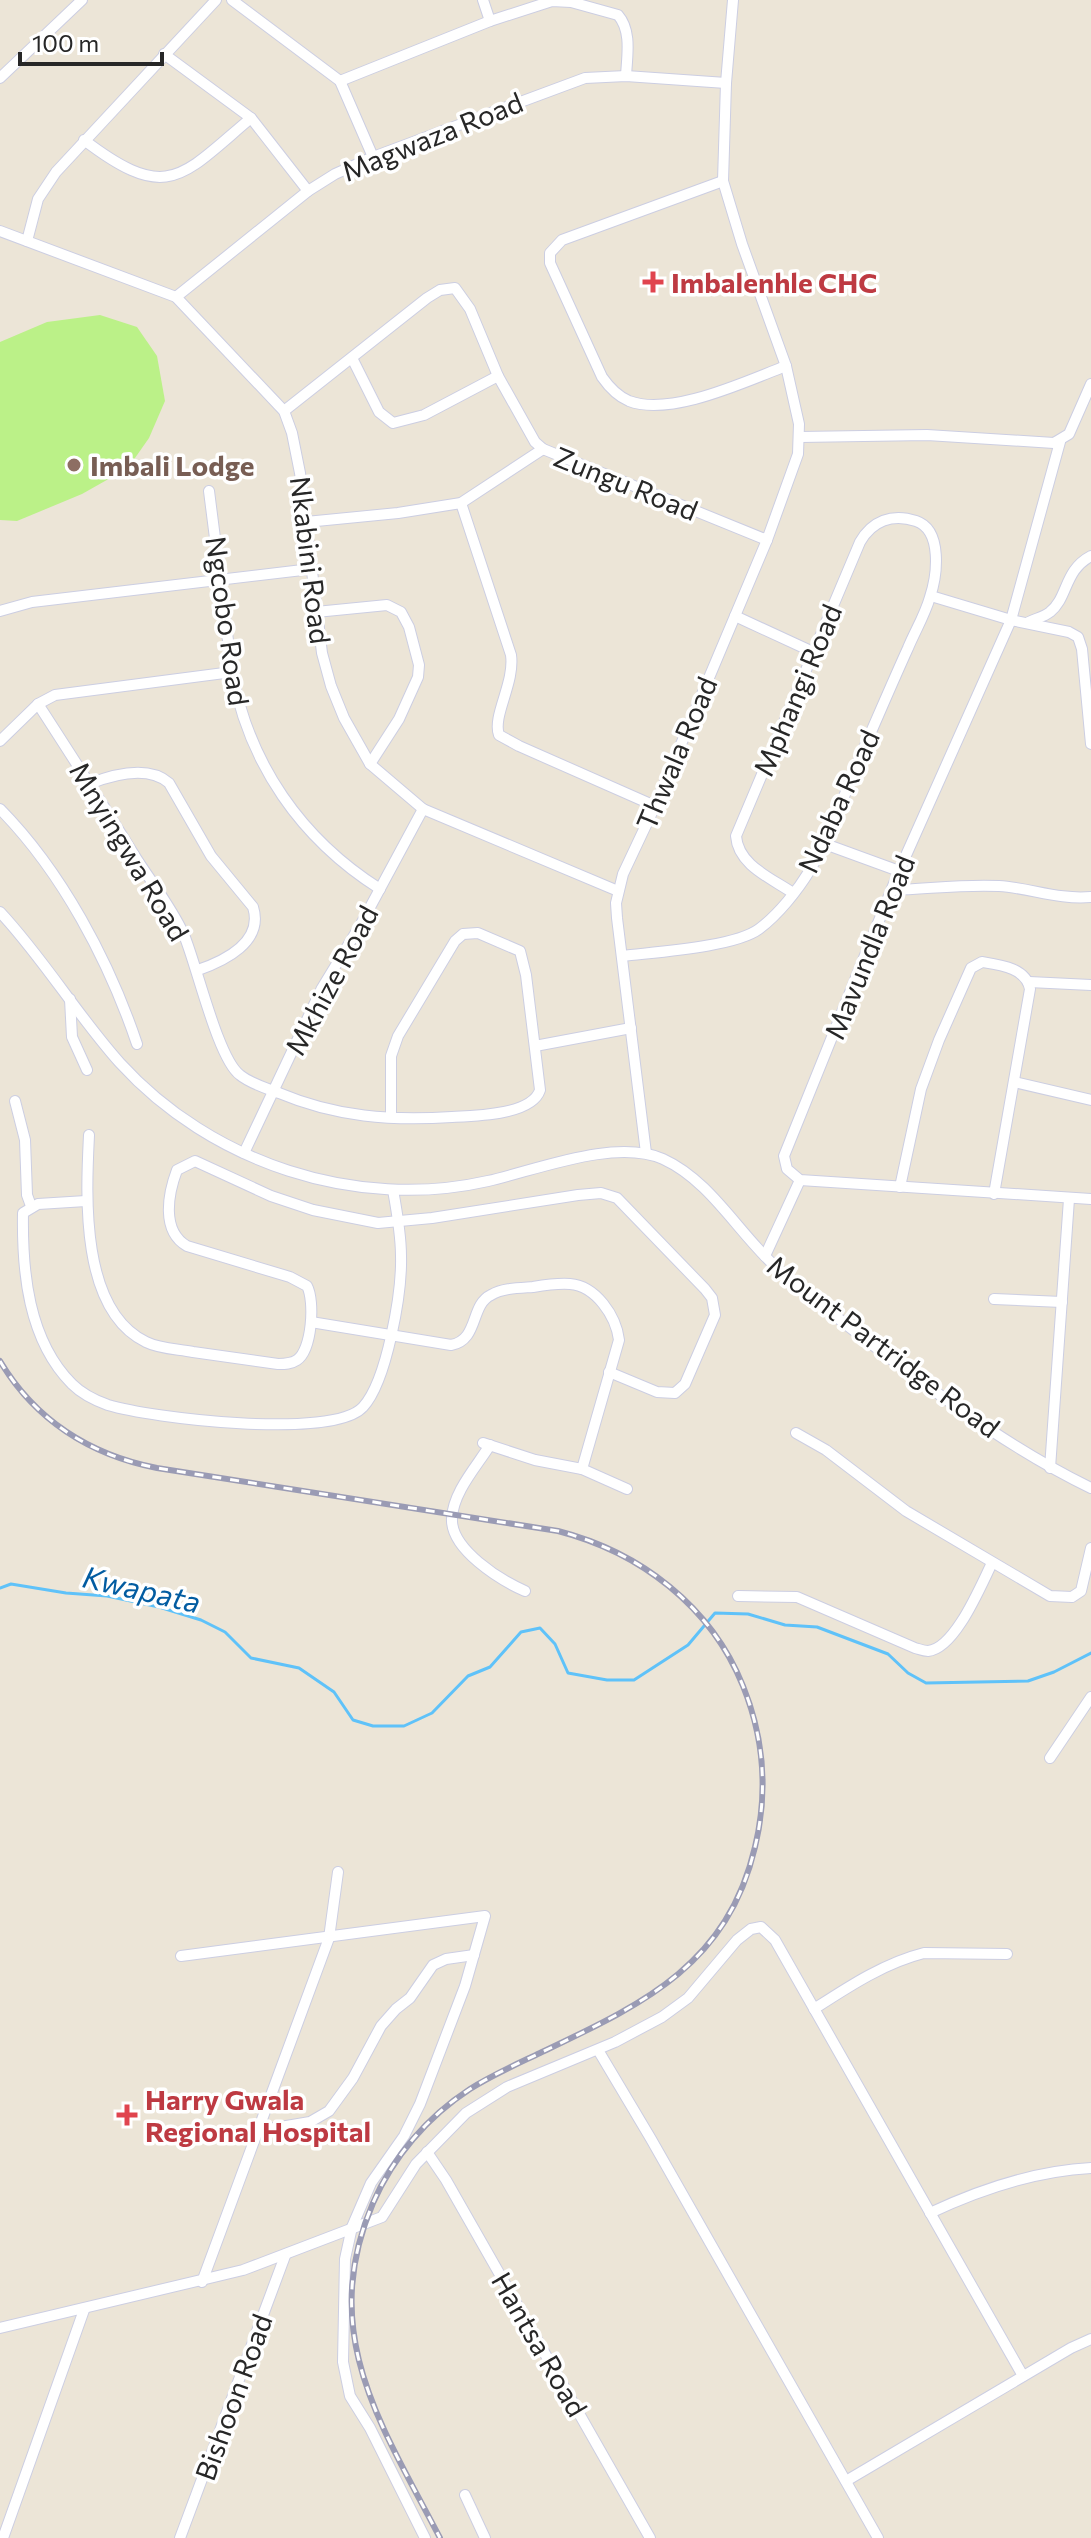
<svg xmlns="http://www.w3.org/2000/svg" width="1091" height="2538" viewBox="0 0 1091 2538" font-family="Commissioner,sans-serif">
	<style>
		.pitch { fill: #bbf188 }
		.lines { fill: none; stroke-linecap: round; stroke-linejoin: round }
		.stream { stroke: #5fc2f9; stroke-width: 3 }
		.minor-casing { stroke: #cccee2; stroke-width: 12 }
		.minor { stroke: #fff; stroke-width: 10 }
		.rail-casing { stroke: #9a9bb4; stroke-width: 6 }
		.rail { stroke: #fff; stroke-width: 3; stroke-dasharray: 9; stroke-linecap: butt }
		.health-dot { fill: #e0444e; stroke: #fff; stroke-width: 3 }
		.education-dot { fill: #8d6e63; stroke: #fff; stroke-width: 3 }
		.labels { text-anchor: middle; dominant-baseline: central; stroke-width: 7; stroke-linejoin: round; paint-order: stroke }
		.street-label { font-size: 28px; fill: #272727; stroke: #fff }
		.health-label { font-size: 28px; font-weight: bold; fill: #be3a42; stroke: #fff; text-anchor: start }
		.education-label { font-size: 28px; font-weight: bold; fill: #785e54; stroke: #fff; text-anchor: start }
		.water-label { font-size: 30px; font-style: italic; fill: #025ca1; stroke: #fff }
	</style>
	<rect width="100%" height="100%" fill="#ece5d7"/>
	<polygon class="pitch" points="100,315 137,327 157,356 165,401 149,438 128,468 82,494 17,521 0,520 0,342 47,322"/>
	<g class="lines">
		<polyline class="stream" points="0,1588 11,1584 66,1593 107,1596 159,1607 201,1620 225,1632 251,1658 299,1668 334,1692 353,1720 373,1726 404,1726 432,1713 468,1676 490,1667 521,1632 540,1628 555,1644 568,1673 607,1680 634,1680 688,1645 715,1613 748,1614 785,1625 817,1627 888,1654 908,1673 926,1683 1028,1681 1054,1672 1091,1653"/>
		<g class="minor-casing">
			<g id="minor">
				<polyline points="232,0 340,81 373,157"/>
				<polyline points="483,0 490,21"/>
				<polyline points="164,54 251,118 308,191"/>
				<polyline points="0,78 82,0"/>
				<path d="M340 81 490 21 552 1 571 2 618 15C632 31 627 56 626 76"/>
				<path d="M84 140C168 204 181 177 251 118"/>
				<path d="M723 181 562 240 550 253V263L602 377C609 387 617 396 629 401 671 417 746 381 786 366"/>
				<polyline points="0,231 176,297 284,411 292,433 300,473 322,653 331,686 344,718 370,764 423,809 618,891"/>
				<polyline points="27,241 38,199 56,172 216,0"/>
				<polyline points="176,297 308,191 335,174 373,157 585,78 626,76 726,83"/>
				<polyline points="352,358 379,412 393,423 424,415 498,376"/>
				<polyline points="284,411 427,298 440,290 455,288 470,309 498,376 535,442 543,449 767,540"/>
				<polyline points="800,437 927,435 1054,443 1069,434 1091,384"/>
				<polyline points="1060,442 1011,620 899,871 784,1156 787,1169 800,1180 1091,1199"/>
				<path d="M209 491 232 672C249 764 301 839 380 889"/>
				<path d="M461 503 511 655C515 683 492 716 499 735L519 746 655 806"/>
				<polyline points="306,522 398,513 461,503 543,449"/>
				<polyline points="931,596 1011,620 1069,632 1078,637 1082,649 1091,744"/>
				<polyline points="0,611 32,602 311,569"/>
				<polyline points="316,612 387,605 401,612 409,627 419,665 418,677 399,719 370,764"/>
				<polyline points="735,616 813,652"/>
				<path d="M1027 623C1034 619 1044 617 1050 612 1068 598 1064 570 1091 556"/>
				<path d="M38 704C71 755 104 806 136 858 152 883 172 908 184 935 197 966 218 1059 240 1075 251 1084 266 1088 279 1093 336 1117 391 1121 452 1117 475 1116 532 1115 540 1090L526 975 520 951 478 933 463 934 455 941 398 1036 391 1056V1117"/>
				<polyline points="0,741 38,704 55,695 232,672"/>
				<path d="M89 784C112 775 148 765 169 783L211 856 253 907C264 942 224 961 198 970"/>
				<path d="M0 809C62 872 109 961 137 1044"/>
				<polyline points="825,844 899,871"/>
				<path d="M893 890C928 889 963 884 999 886 1030 888 1059 900 1091 897"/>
				<path d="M0 912C44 959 77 1015 120 1063 211 1163 356 1211 488 1181 537 1170 615 1138 663 1159 711 1181 738 1233 777 1268 813 1300 852 1329 891 1359 955 1407 1019 1453 1091 1488"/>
				<path d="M623 956C655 952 735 947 759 929 778 915 798 890 810 870 833 831 846 788 864 748 879 714 893 681 908 648 915 631 925 615 930 597 937 576 943 530 916 521 892 513 872 521 860 542L736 836C738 865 771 878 793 893"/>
				<polyline points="1029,982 1091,985"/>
				<polyline points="70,999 72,1037 87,1070"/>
				<polyline points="535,1046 631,1028"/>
				<polyline points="1014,1082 1091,1100"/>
				<polyline points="15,1101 25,1140 27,1195 31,1206"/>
				<path d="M89 1135C86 1196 80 1310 146 1342 160 1349 178 1349 193 1352 222 1356 250 1360 278 1364 285 1364 291 1364 297 1360 312 1350 315 1301 307 1286L290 1277 187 1246C161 1231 168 1194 177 1170L195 1161 271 1196 313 1210 378 1223 432 1218 578 1195 601 1193 617 1198 705 1289 712 1298 715 1315 685 1384 675 1393 657 1392 609 1372"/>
				<polyline points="244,1153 322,988 361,924 423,809"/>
				<polyline points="646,1153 617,918 616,903 623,874 655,806 767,540 798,454 799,424 786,366 742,244 723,181 726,83 733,0"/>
				<path d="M900 1187 921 1089 939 1040 971 968 982 962C1001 965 1026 968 1030 989L994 1194"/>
				<path d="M86 1201 38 1204 23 1213C22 1271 28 1340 72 1384 82 1394 94 1400 108 1405 151 1418 333 1440 363 1407 387 1381 402 1292 401 1256 401 1234 397 1212 393 1190"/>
				<polyline points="765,1256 800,1180"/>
				<polyline points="994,1299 1062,1302"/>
				<path d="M311 1322 451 1345C479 1340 470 1305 491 1295 503 1288 519 1288 533 1287 545 1285 558 1283 570 1284 596 1286 616 1316 619 1340L582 1469"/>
				<polyline points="796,1433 826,1450 906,1511 1050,1596 1072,1597 1081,1591 1091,1548"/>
				<polyline points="483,1443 535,1460 582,1469 627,1489"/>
				<path d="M490 1445C477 1466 453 1492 452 1518 450 1549 500 1580 525 1591"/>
				<polyline points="1050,1468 1069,1199"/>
				<path d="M738 1596 797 1597 915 1648C919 1649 923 1651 928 1651 955 1649 981 1585 992 1563"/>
				<polyline points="1050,1758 1091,1697"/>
				<polyline points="181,1956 485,1916 465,1986 420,2104 404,2136 371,2183 352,2227 345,2259 343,2362 350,2396 370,2428 425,2538"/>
				<path d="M814 2009C848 1987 884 1963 924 1953L1007 1954"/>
				<polyline points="598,2050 651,2139 878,2538"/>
				<polyline points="257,2131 310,2122 329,2111 353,2078 381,2026 396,2009 410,1998 433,1965 446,1959 474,1955"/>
				<polyline points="427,2152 446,2180 650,2538"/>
				<path d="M930 2213C981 2189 1034 2171 1091 2168"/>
				<polyline points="202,2282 329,1938 338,1872"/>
				<polyline points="0,2328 243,2270 382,2217 416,2164 466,2113 507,2087 615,2042 662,2017 688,1998 737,1940 751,1929 761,1927 775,1940 1023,2376"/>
				<polyline points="846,2481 1071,2348 1091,2339"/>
				<polyline points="465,2495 485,2538"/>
				<polyline points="3,2538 84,2310"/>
				<polyline points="180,2538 285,2256"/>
			</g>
		</g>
		<use href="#minor" class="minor"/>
		<g class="rail-casing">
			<path id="rail" d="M0 1361C35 1420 90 1455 157 1468L558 1531C640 1552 711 1606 743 1686 764 1738 768 1793 755 1847 727 1967 640 2005 540 2053 517 2064 492 2075 470 2089 427 2117 393 2157 373 2203 317 2334 382 2426 440 2538"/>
		</g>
		<use href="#rail" class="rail"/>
	</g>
	<g class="health-dot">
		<path d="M649 270h8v8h8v8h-8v8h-8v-8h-8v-8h8z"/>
		<path d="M123 2103h8v8h8v8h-8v8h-8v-8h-8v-8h8z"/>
	</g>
	<circle class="education-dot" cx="74" cy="465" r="8"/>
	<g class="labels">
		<g class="street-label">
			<text transform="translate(432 136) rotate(-22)">Magwaza Road</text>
			<text transform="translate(626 483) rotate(22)">Zungu Road</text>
			<text transform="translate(311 560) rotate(83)">Nkabini Road</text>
			<text transform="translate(228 621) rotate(82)">Ngcobo Road</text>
			<text transform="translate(797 690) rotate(-67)">Mphangi Road</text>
			<text transform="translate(676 753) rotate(-67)">Thwala Road</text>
			<text transform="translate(838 801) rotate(-65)">Ndaba Road</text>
			<text transform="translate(130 851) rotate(59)">Mnyingwa Road</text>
			<text transform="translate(869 947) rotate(-68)">Mavundla Road</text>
			<text transform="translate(331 980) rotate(-62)">Mkhize Road</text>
			<text transform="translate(884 1346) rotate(37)">Mount Partridge Road</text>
			<text transform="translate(540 2344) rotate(60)">Hantsa Road</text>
			<text transform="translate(233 2397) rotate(-70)">Bishoon Road</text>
		</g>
		<g class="health-label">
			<text x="671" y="282">Imbalenhle CHC</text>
			<text x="145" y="2099">Harry Gwala<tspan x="145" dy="32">Regional Hospital</tspan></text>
		</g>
		<g class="education-label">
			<text x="90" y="465">Imbali Lodge</text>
		</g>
		<g class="water-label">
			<text transform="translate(142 1588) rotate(13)">Kwapata</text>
		</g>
	</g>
	<path d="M20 52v12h142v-12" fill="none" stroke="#272727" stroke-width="4"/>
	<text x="32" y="52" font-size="24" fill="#272727" stroke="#ffffff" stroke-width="6" paint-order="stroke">100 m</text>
</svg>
